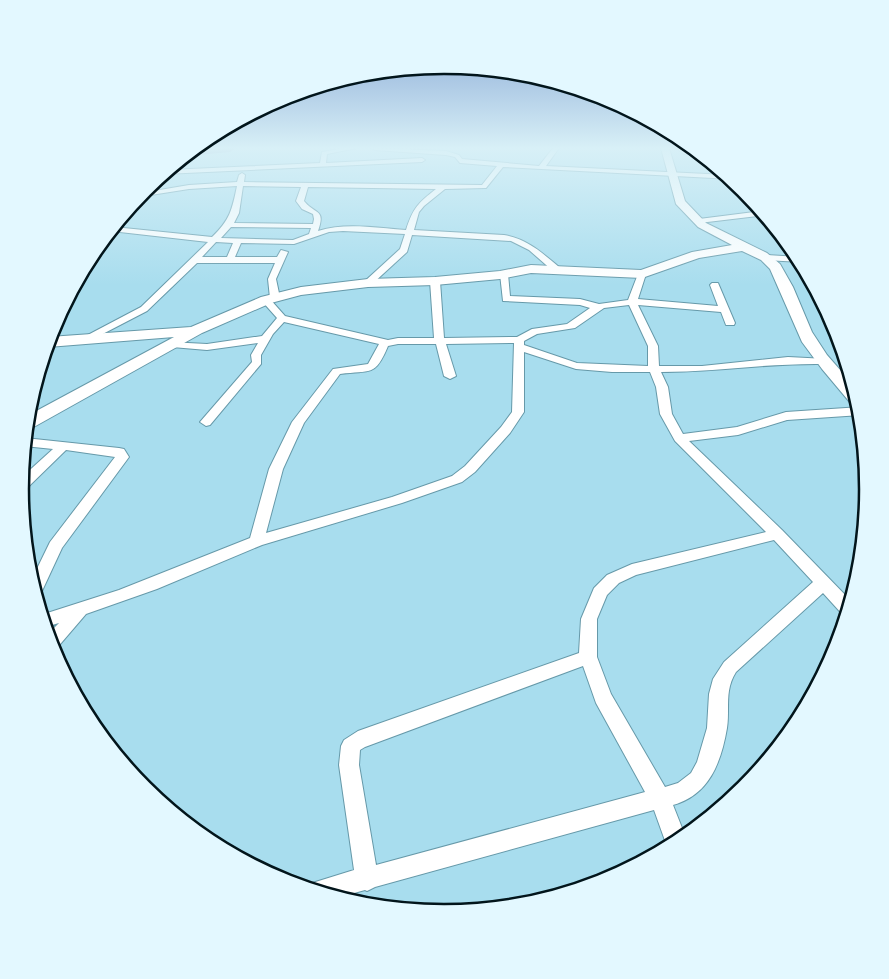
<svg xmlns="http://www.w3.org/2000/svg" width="889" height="979" viewBox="0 0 889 979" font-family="'PT Sans Narrow',sans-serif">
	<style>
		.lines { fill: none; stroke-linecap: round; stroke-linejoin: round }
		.river { fill: #6d71a8; fill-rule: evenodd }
		.street-casing { stroke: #6699a9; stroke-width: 2 }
		.secondary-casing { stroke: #6699a9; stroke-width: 2 }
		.street { fill: #fff; fill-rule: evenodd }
		.secondary { fill: #fff; fill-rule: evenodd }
		.rim { fill: none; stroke: #02151b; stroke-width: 2.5 }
	</style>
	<rect width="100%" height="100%" fill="#a8ddee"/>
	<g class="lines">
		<polygon class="river" points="194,148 236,148 230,152 185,156"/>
		<g class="street-casing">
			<g id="street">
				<polygon points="344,148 357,148 327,154 326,163 422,158 425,160 422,162 164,174 168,170 320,163 322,152"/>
				<path d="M372 148 446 151 459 155 462 159 539 166 553 148H559L546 166 727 175 732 179 503 167 486 188 445 189 424 206 419 212 414 230 504 235C527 239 541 252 559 267V271H553L529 250 511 241 412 235 407 252 371 285H365V281L400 249 405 234 343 231 329 232 294 244 241 243 235 257H277L281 250 288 252 276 279 280 298 278 300H272L270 298 268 279 275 263H197L147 311 93 339H85L84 337 141 307 208 242 111 231 114 227 212 237C230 220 232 210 237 186L189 189 138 197 142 193 189 185 237 182 239 175 242 173 245 175 244 182 482 185 497 166 460 163 455 157 446 155 375 150ZM243 186 301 187 296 201 302 209 313 214 314 219 313 224 234 223 239 213ZM308 187 436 189C418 203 413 208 406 230 378 228 345 222 318 231 326 208 315 215 304 201ZM231 227 311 228 309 234 293 240 221 238ZM216 242 233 243 227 257H202Z"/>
				<polygon points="676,148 698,151 702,155 684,154"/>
				<polygon points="762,211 766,215 699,223 695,221 699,219"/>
				<polygon points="767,255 799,257 802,262 764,260 763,258"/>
				<path d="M504 271 508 274 510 296 580 299 599 304 628 300 638 274 642 271 646 274 638 299 718 306 710 285 712 283H718L735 323 734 325H726L721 312 638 305 658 346 659 366H702L788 357 827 359 828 361 827 363 823 364C769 363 715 372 661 372L668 387 672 414 683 434 737 427 786 412 861 407V415L787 420 738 435 689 441 782 530 852 602 848 616 843 615 823 593 736 672C724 691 730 708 727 728 721 763 709 795 673 805L686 838 668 849 654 810 375 887 367 891 365 890 336 898 307 889 309 884 354 870 339 765 341 746 344 740 358 731 579 653 581 619 594 588 607 575 632 564 766 532 675 441 660 414 656 387 650 372H612L576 369 524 352V412L510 433 475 472 462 482 402 503 262 545 157 589 86 614 56 649 52 650 47 635 59 623 45 627 41 615 119 590 250 538 269 469 292 422 333 369 368 364 379 344 284 322 273 334 261 355V364L210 425 206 426 200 422 252 362 251 355 258 343 207 350 172 347 168 346 167 344 168 342 207 344 262 336 277 318 261 300 266 297 269 298 285 316 388 340 398 338H434L430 281 435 278 440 281 444 338 517 337 532 329 567 324 590 308 580 305 503 301 500 274ZM629 305 648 346V366L577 363 524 345V341L537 334 575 328 604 308ZM514 343 512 412 501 427 465 466 452 476 392 497 266 533 283 469 304 423 340 374C371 370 375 377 388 346L398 344H436L444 376 450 379 456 376 446 344ZM774 540 813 582 724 662 713 679 709 694 707 728 697 762 691 773 678 783 665 787 611 694 597 657V619L607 595 619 583 636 575ZM583 666 596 703 645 792 376 865 359 765 360 750 365 747Z"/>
				<polygon points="25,438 119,448 124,449 129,457 62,548 42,591 40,595 36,597 31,581 50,542 115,457 66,450 25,490 20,491 21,478 53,449 24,446"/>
			</g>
		</g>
		<g class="secondary-casing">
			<polygon id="secondary" points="661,148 669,148 685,201 706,223 767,253 780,264 793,287 812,332 827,355 855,387 861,407 853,406 822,369 802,342 770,269 761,260 742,251 699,258 642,278 531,273 500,279 435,285 368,287 301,295 271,303 202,333 32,428 26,429 27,416 174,337 48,347 47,346 49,337 191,327 261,297 301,287 368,279 435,277 500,271 531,265 641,270 692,252 732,245 698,227 676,204"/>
		</g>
		<use href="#street" class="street"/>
		<use href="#secondary" class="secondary"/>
	</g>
	<linearGradient id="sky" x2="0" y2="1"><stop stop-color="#7799ce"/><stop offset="0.52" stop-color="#d8f0f7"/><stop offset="1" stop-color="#d8f0f7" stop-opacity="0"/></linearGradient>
	<rect width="889" height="285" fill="url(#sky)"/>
	<path d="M0 0H889V979H0ZM29 489a415 415 0 1 1 830 0a415 415 0 1 1-830 0Z" fill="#e3f8ff" fill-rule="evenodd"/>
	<path class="rim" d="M29 489a415 415 0 1 1 830 0a415 415 0 1 1-830 0Z"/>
</svg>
